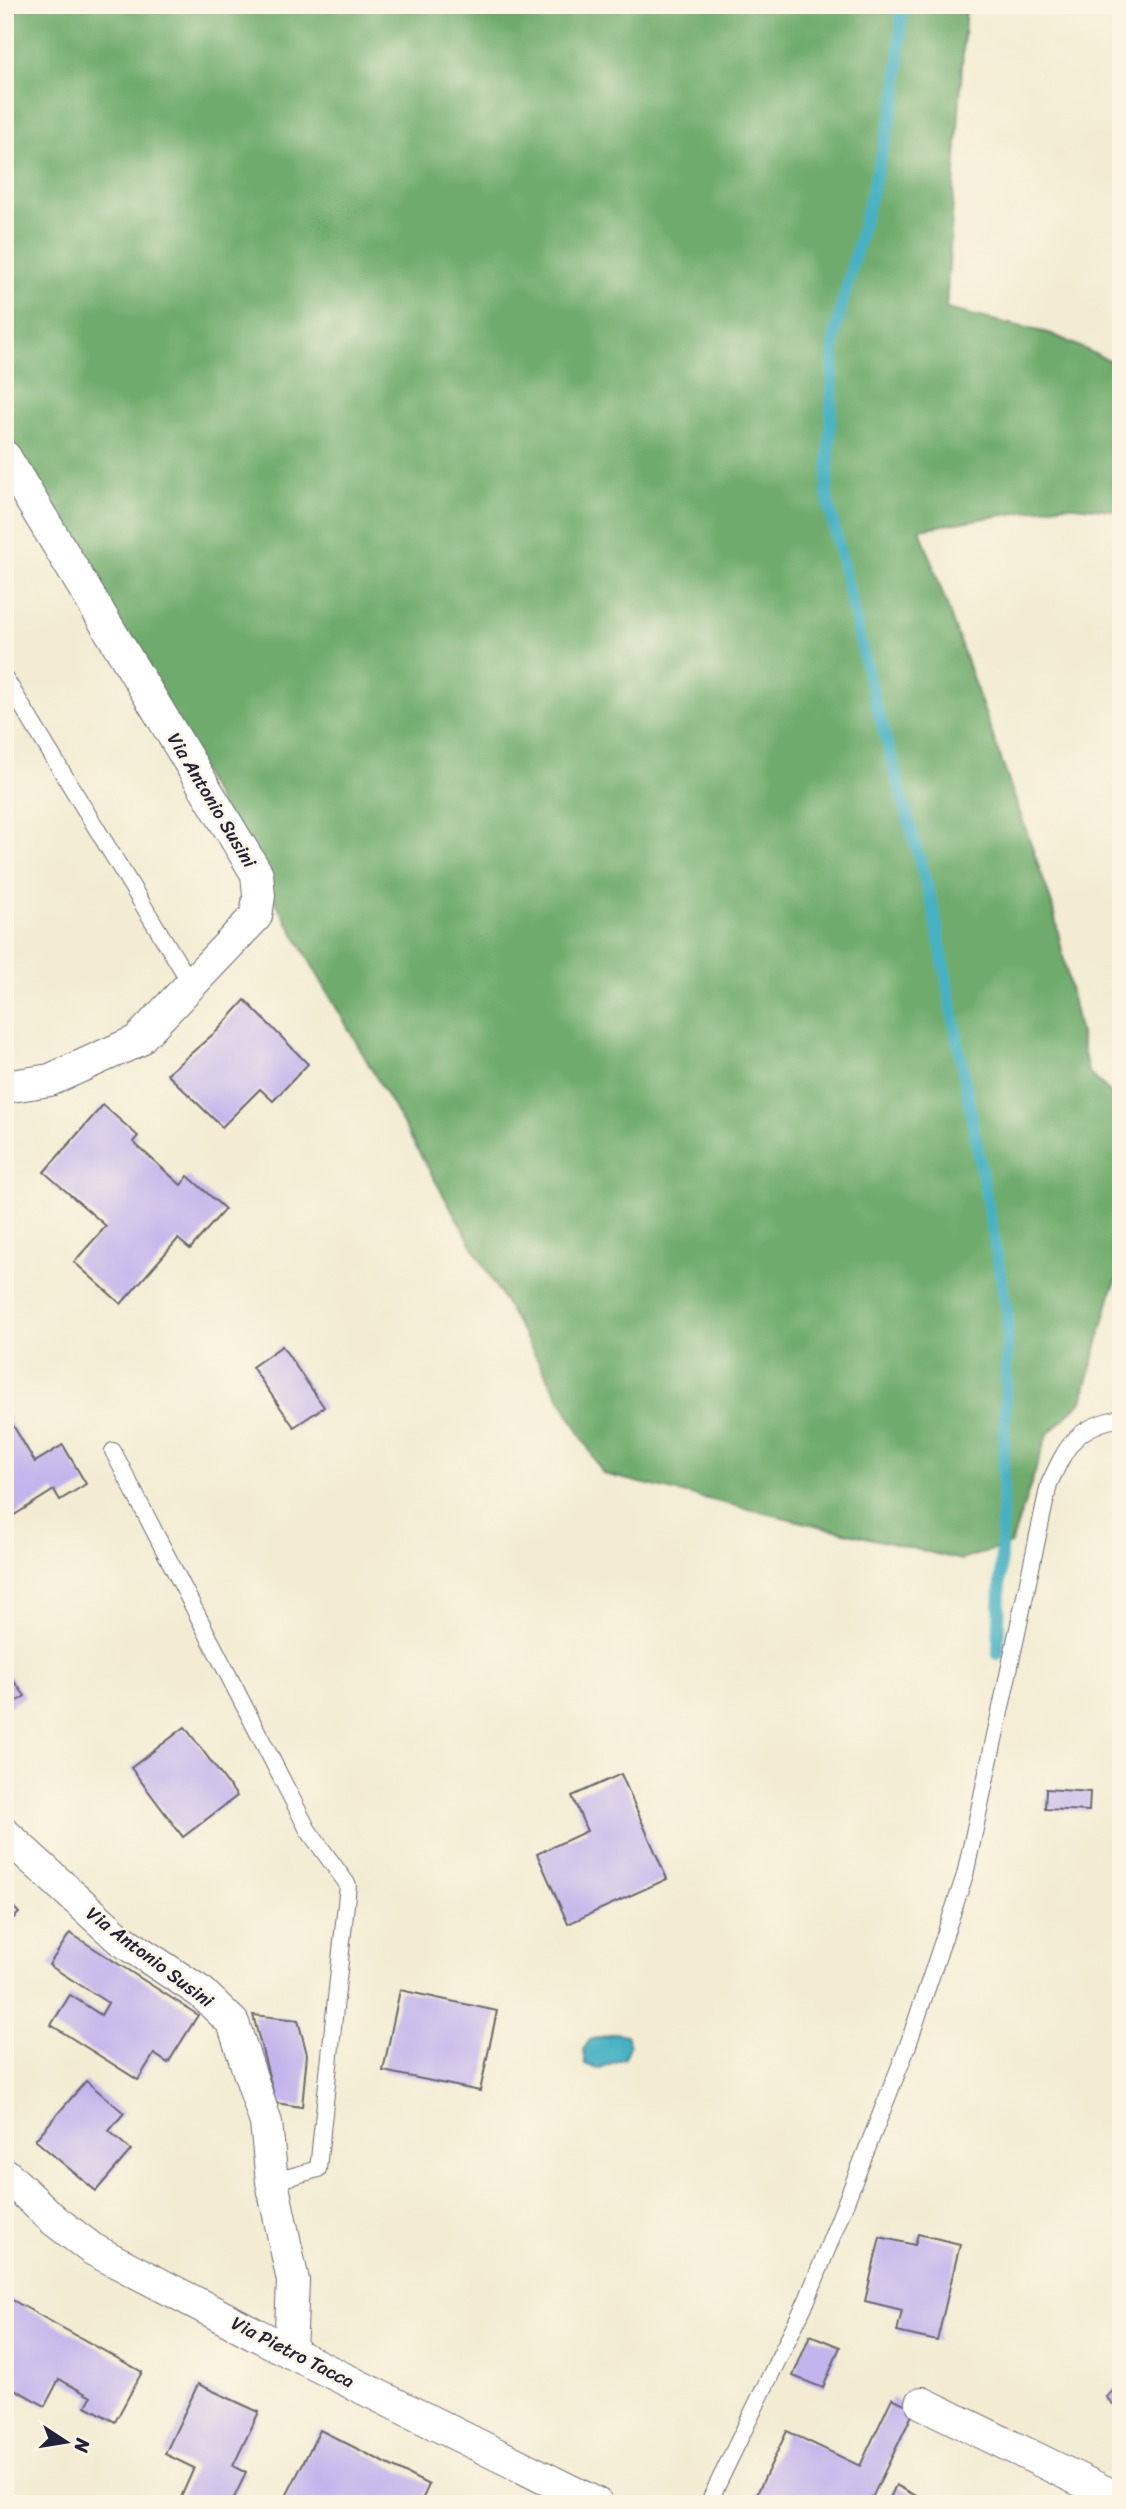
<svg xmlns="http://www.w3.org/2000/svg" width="1126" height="2509" viewBox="0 0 1126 2509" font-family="Sriracha,sans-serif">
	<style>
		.forest { fill: #6eab6c; stroke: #486654; stroke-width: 2 }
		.water { fill: #45b1c3; stroke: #346a7f; stroke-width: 2 }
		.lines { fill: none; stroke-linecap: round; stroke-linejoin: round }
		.stream { stroke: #45b1c3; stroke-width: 12 }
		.building { fill: #c2b4ec }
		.service-casing { stroke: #6b6970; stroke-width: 18 }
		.minor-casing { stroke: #6b6970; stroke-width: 34 }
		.service { stroke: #fff; stroke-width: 16 }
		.minor { stroke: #fff; stroke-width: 32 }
		.labels { text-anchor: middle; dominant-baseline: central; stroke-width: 5; stroke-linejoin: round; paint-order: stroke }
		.street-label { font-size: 19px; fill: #22223b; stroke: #fcf5e5 }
	</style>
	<rect width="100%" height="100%" fill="#fcf5e5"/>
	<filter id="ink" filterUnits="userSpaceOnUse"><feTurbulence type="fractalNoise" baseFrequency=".0143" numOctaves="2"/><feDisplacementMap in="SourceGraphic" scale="14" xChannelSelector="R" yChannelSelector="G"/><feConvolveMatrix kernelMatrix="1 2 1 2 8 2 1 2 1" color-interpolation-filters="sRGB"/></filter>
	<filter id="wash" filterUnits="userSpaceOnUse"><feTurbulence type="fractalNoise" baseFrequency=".00686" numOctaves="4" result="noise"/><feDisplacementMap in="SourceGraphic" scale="28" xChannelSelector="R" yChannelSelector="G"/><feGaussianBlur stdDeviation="1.57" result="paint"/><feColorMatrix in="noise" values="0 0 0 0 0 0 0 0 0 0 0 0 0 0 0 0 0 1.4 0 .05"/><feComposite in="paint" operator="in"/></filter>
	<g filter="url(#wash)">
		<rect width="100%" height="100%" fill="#f3ecd3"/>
		<polygon class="forest" points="5,5 966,5 946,309 1052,334 1121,366 1121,511 1064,505 920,529 1052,904 1088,1072 1121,1102 1121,1271 1112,1290 1082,1401 1047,1435 1011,1544 961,1560 603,1474 5,428"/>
		<polygon class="water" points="617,2033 626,2035 630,2046 625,2058 597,2069 585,2064 583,2050 590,2040"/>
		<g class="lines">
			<polyline class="stream" points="902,5 897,95 835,332 827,496 868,675 934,911 1008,1316 998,1654"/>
		</g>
		<g id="blocks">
			<g class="building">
				<polygon points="245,1000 308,1064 273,1101 260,1089 222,1127 167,1074 218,1030"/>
				<polygon points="103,1105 138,1136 133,1142 181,1185 188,1176 225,1209 190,1249 178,1239 121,1304 74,1262 106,1226 44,1172"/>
				<polygon points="282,1346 324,1407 294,1427 252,1367"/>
				<polygon points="5,1412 35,1462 63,1445 86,1484 60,1500 54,1490 5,1521"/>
				<polygon points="5,1669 25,1696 5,1709"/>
				<polygon points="185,1727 237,1796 183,1837 131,1768"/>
				<polygon points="621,1774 667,1879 568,1924 537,1854 587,1831 572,1796"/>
				<polygon points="1046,1789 1090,1792 1089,1811 1045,1809"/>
				<polygon points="5,1898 19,1913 5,1926"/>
				<polygon points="70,1933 198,2015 168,2063 154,2054 138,2080 51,2025 70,1995 101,2015 108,2003 49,1965"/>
				<polygon points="400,1990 497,2011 480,2091 383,2071"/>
				<polygon points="253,2015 298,2020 307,2054 302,2107 276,2103"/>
				<polygon points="86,2081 124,2113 109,2131 131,2150 96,2191 35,2140"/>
				<polygon points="918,2234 960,2244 937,2341 897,2332 902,2310 865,2301 880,2237 915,2245"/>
				<polygon points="5,2296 142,2372 115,2422 86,2406 91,2397 59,2379 45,2406 5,2384"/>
				<polygon points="810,2335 840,2347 823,2388 793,2376"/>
				<polygon points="1121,2383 1121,2413 1106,2397"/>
				<polygon points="198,2384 259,2412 233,2466 246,2473 231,2504 178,2504 194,2468 165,2454"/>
				<polygon points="892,2398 915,2409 869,2504 851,2504 844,2500 842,2504 752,2504 787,2431 860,2466"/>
				<polygon points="320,2430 429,2485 420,2504 282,2504"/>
				<polygon points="896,2485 931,2504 887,2504"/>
			</g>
		</g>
	</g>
	<g filter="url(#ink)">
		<use href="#blocks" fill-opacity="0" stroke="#6b6970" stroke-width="2"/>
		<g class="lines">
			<g class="service-casing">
				<g id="service">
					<polyline points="5,678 191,984"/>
					<polyline points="113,1451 308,1830 348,1885 318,2169 272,2182"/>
					<path d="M708 2504 807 2300 907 2048 965 1875 1049 1484C1067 1445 1076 1426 1121 1418"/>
				</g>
			</g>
			<g class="minor-casing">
				<g id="minor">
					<polyline points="5,457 257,874 259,896 256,916 137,1041 50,1080 5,1087"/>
					<polyline points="5,1834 120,1939 202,1993 233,2023 266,2123 272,2182 293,2281 290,2352"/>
					<polyline points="5,2174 54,2220 92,2249 290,2352 597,2504"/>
					<polyline points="922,2403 1121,2500"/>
				</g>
			</g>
			<use href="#service" class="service"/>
			<use href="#minor" class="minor"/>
		</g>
	</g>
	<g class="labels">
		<g class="street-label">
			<text transform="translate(212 800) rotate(59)">Via Antonio Susini</text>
			<text transform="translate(150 1957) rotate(37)">Via Antonio Susini</text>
			<text transform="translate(293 2352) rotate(27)">Via Pietro Tacca</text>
		</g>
	</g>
	<rect width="1126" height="2509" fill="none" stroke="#fcf5e5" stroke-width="28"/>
	<g transform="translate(66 2442) rotate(102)" stroke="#fcf5e5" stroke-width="5" paint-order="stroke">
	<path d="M0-5L12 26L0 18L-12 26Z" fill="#22223b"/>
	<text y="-10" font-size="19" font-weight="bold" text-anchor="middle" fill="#22223b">N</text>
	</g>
</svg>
